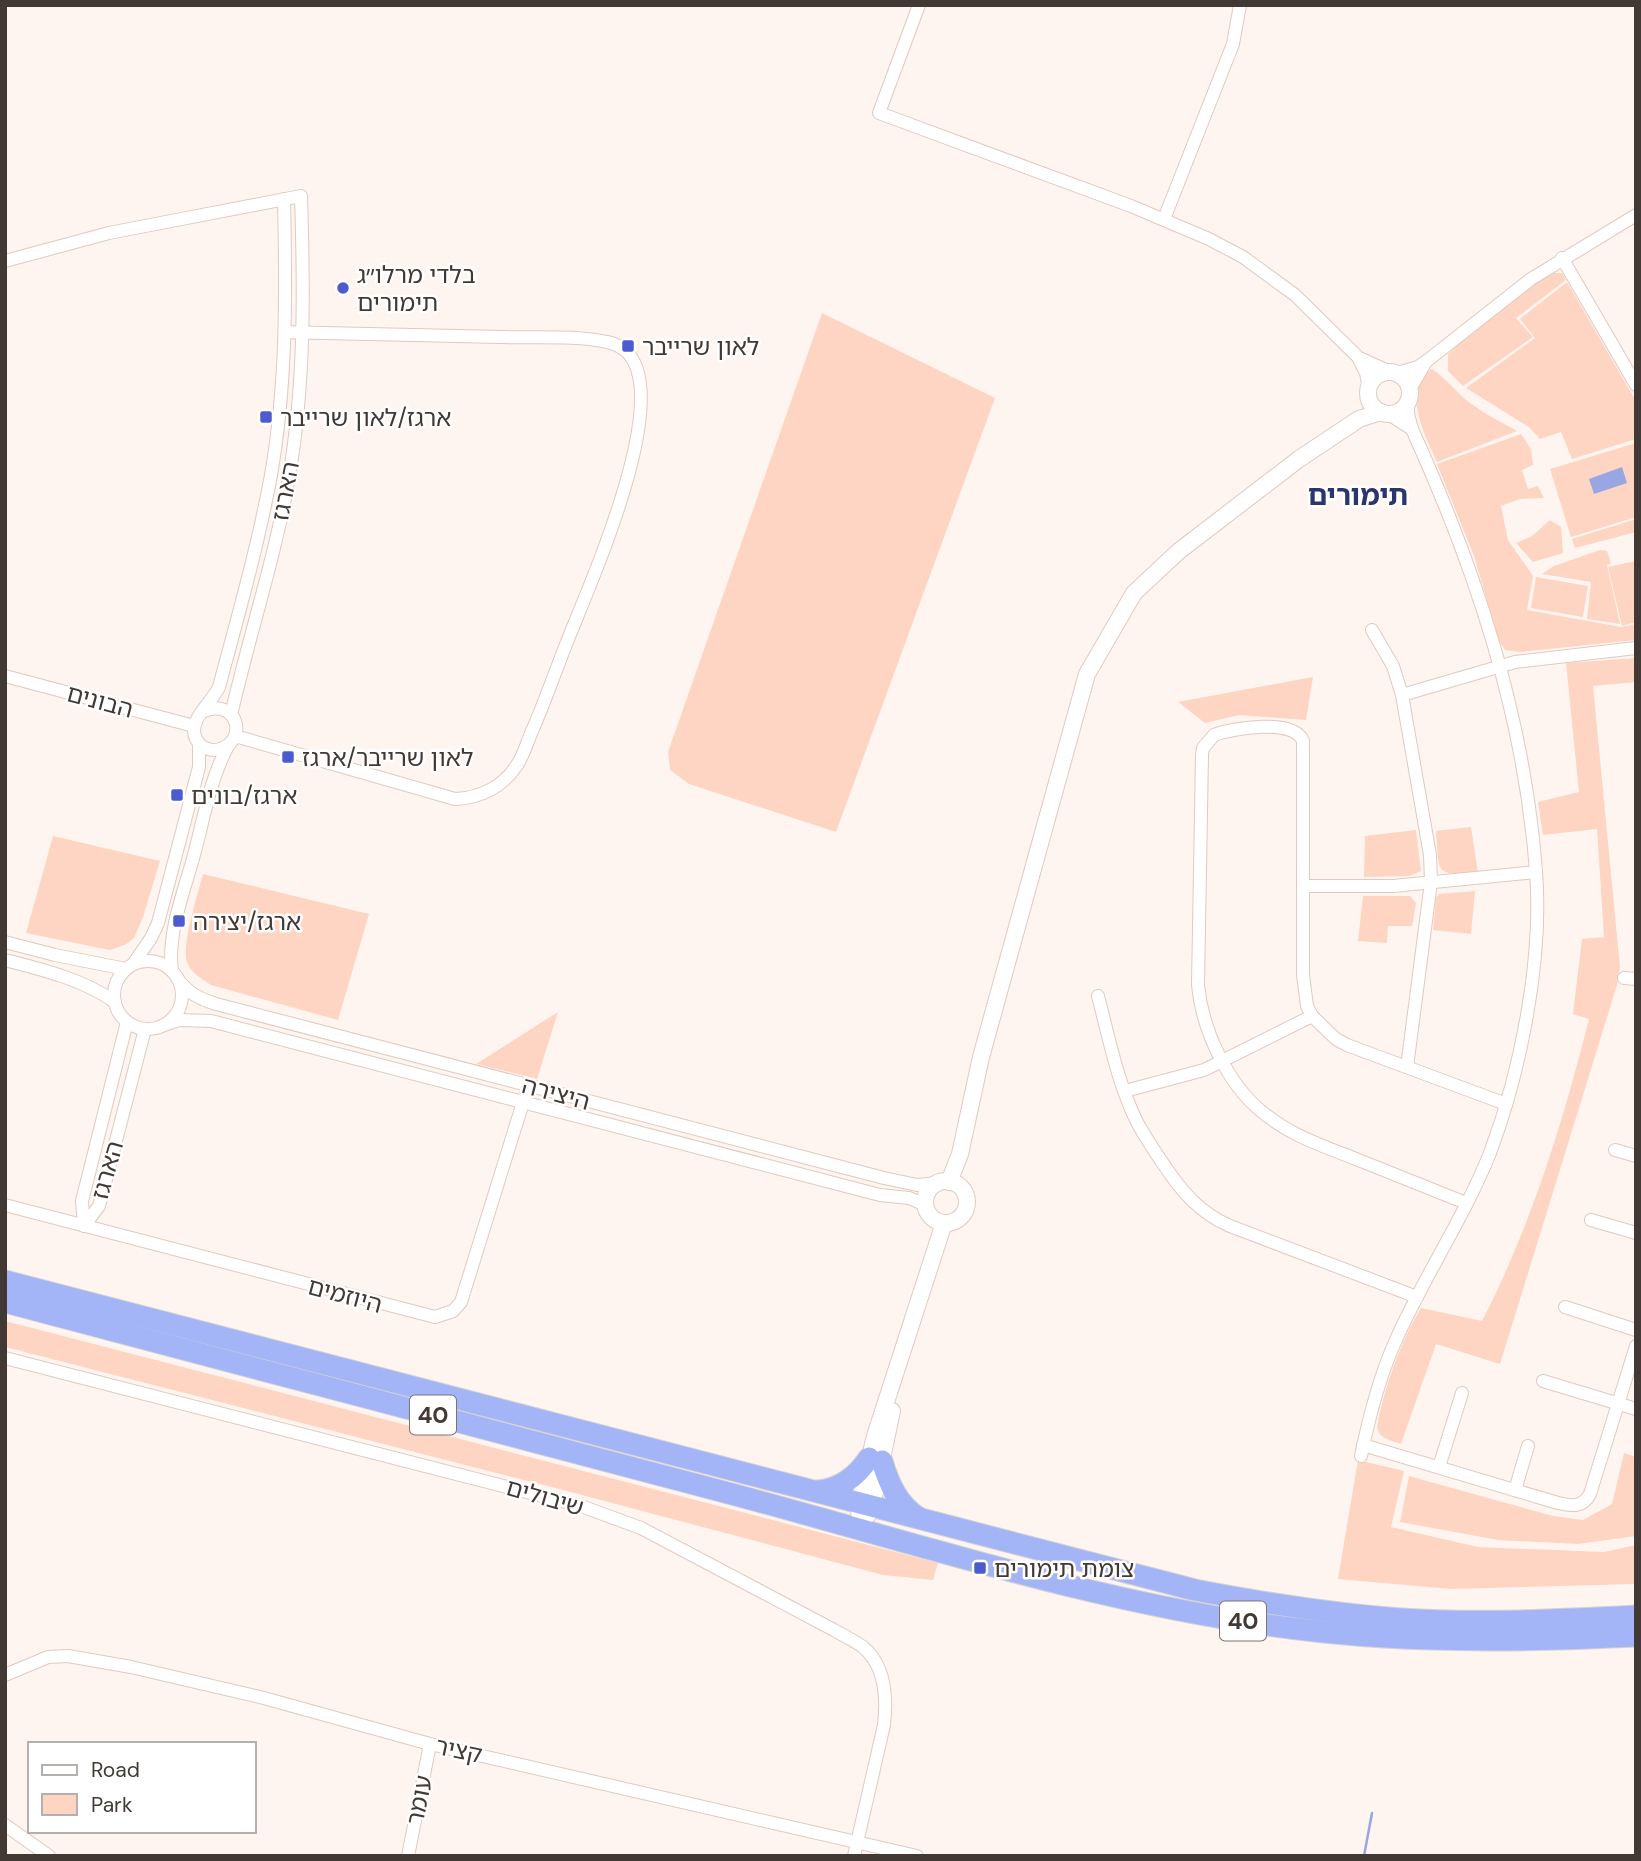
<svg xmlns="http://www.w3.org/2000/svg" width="1641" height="1861" viewBox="0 0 1641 1861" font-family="'DM Sans','Noto Sans Hebrew',sans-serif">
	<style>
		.green { fill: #fed5c3 }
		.water { fill: #98a6e1 }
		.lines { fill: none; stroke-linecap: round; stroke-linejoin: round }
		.stream { stroke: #98a6e1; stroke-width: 2.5 }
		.street-casing { stroke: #e0c9c0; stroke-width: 14 }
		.secondary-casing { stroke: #e0c9c0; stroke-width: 18 }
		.highway-casing { stroke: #d5d3d3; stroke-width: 23 }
		.street { stroke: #fff; stroke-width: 12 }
		.secondary { stroke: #fff; stroke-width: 16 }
		.highway { stroke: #a4b5f7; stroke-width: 21 }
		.poi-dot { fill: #4c5bd0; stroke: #fff; stroke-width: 2.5 }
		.labels { text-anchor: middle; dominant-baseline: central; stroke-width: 5; stroke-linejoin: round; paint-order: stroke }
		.shield { fill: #fff; stroke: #7b7472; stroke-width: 2 }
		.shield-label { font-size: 23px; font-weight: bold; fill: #423935 }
		.poi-label { font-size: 24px; fill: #423935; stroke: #fff; text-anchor: start }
		.street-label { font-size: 24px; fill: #423935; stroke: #fff }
		.quarter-label { font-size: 28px; font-weight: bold; fill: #2b356e; stroke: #fff }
	</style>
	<rect width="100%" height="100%" fill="#fef5f1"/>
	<g class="green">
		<path d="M1554 273H1562L1566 280 1516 318 1533 337 1463 386 1448 371V354C1475 330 1522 285 1554 273Z"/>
		<polygon points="1567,282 1636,401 1636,439 1572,459 1561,432 1540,439 1529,427 1466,388 1535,338 1520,319"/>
		<polygon points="822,313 995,398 836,832 689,784 670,770 668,752"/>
		<path d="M1431 369C1441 373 1458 394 1469 402 1483 413 1501 422 1517 431L1437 462C1426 437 1401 392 1431 369Z"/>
		<polygon points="1521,434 1531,449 1533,465 1522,470 1528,489 1538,486 1544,498 1520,499 1501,506 1508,540 1533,576 1527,610 1621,627 1636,624 1636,640 1520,652 1505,650 1499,641 1474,556 1437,464"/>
		<polygon points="1636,443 1636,517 1571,537 1550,469"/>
		<polygon points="1636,519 1636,532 1575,548 1572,539"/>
		<polygon points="1550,520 1561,527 1563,553 1533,562 1516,543 1532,536"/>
		<polygon points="1600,550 1607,551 1611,563 1607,565 1620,624 1587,619 1591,582 1542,574 1554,566"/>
		<polygon points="1636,561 1636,622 1622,626 1608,567"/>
		<polygon points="1536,577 1588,586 1583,617 1531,608"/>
		<path d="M1636 658V682L1593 686 1620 967 1617 985 1500 1364 1436 1344 1401 1444C1390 1440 1379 1439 1377 1427 1383 1391 1402 1338 1421 1308L1482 1321C1531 1226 1563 1122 1589 1019L1573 1014 1582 939 1604 937 1597 829 1543 835 1538 802 1579 792 1566 663Z"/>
		<polygon points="1313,677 1306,720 1239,715 1205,723 1178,702"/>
		<path d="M1471 827 1478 873C1433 875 1440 875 1436 831Z"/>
		<polygon points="1416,830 1421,871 1410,876 1364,877 1365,836"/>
		<polygon points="53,836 160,861 143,917 134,938 125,945 110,950 26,933"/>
		<path d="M203 874 369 914 338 1020 211 985C202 979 191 973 187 962 181 947 198 893 203 874Z"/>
		<polygon points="1475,891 1471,934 1433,930 1436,898 1439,894"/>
		<polygon points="1363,896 1410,896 1416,903 1412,926 1388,926 1387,943 1358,941"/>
		<polygon points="558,1012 537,1079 476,1064"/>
		<polygon points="5,1321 40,1330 938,1563 933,1580 883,1575 567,1491 5,1347"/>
		<polygon points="1624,1453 1636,1457 1636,1536 1578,1544 1498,1540 1400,1522 1409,1476 1553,1516 1583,1520 1612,1504"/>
		<polygon points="1358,1460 1404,1471 1391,1527 1478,1547 1604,1552 1636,1545 1636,1584 1451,1589 1338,1579"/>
	</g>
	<polygon class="water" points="1622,467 1627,483 1594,494 1589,479"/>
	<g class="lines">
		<polyline class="stream" points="1364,1856 1372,1813"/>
		<g class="street-casing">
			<g id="street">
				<polyline points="919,5 879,113 1131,206 1209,239 1243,257 1295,295 1359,358 1390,372"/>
				<polyline points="1164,219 1233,44 1240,5"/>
				<polyline points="1562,258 1636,385"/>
				<path d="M5 261 109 233 301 196C304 290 305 384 289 477 275 558 249 636 231 715"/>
				<polyline points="1359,359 1366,373 1369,388"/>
				<polyline points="1397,373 1418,367 1428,360 1531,279 1636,215"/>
				<polyline points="1409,391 1424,365"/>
				<polyline points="1387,413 1412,429"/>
				<polyline points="1372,630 1393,666 1402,695 1430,855 1431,882 1407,1067"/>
				<polyline points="5,676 194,726"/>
				<polyline points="1402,695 1515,662 1636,648"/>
				<path d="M202 712C215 705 233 708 236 725 240 748 207 760 196 739 187 720 212 703 219 687 238 616 258 546 271 475 287 384 286 291 284 199"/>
				<path d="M235 736 455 799C480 798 503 787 517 765 524 755 527 742 532 731 544 704 554 675 565 647 586 592 676 398 626 351 621 347 614 343 607 342 578 335 533 338 502 337 429 335 357 334 285 332"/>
				<polyline points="1304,886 1393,886 1536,872"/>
				<polyline points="5,942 55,955 126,969"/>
				<path d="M5 960C44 970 82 979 115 1002"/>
				<circle cx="148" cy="995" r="34"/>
				<polyline points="134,963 151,938 158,923 199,767 199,743"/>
				<path d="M172 971C167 933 184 892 194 855 204 818 210 779 228 746"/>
				<polyline points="1624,978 1636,979"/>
				<path d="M179 981C190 994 200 999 216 1004L884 1178 917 1185 939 1183"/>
				<path d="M1098 996C1109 1038 1118 1085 1138 1124 1146 1138 1155 1152 1164 1165 1182 1192 1200 1213 1230 1226L1417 1297"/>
				<polyline points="164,1025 179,1020 211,1021 880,1195 909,1198 926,1205"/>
				<polyline points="1125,1091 1204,1070 1312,1016"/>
				<polyline points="1615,1150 1636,1156"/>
				<path d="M1466 1203C1429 1188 1393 1174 1356 1159 1323 1146 1289 1135 1261 1111 1227 1083 1202 1029 1198 985L1202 755 1203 748 1214 735C1233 728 1294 718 1303 741V975L1307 1006 1312 1016 1336 1039 1347 1045 1506 1104"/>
				<polyline points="5,1205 435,1317 453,1311 461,1302 525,1096"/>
				<polyline points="1591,1220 1636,1233"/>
				<polyline points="84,1226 82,1201 127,1022"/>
				<polyline points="84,1226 99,1206 145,1029"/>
				<polyline points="1565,1307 1636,1330"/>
				<path d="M5 1358 581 1506 641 1528 834 1630C844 1636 855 1641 863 1647 886 1666 887 1699 884 1725L854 1856"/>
				<polyline points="1543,1381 1636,1409"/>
				<path d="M1363 1445 1558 1503C1571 1506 1583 1508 1590 1494L1636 1346"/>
				<path d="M1361 1456C1369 1417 1379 1378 1395 1342 1423 1278 1464 1218 1490 1153 1521 1070 1543 959 1536 871 1524 715 1476 570 1412 429L1408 414V400"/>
				<polyline points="1439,1467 1462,1393"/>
				<polyline points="1515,1490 1528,1446"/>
				<polyline points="5,1675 48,1657 68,1656 131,1667 260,1697 430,1744 917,1856"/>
				<polyline points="5,1825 49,1856"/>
				<polyline points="408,1856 430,1744"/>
			</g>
		</g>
		<g class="secondary-casing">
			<g id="secondary">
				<circle cx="1389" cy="393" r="21"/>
				<circle cx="946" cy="1202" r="21"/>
				<polyline points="949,1182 960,1154 981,1057 1087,674 1134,593 1179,551 1299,459 1359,419 1381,412"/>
				<polyline points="868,1515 872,1506 892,1411"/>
				<polyline points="860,1528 859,1503 875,1436 944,1223"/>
			</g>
		</g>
		<g class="highway-casing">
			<g id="highway">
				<path d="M5 1281 1195 1590C1263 1603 1332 1614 1401 1619 1479 1624 1558 1620 1636 1616"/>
				<path d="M5 1302C246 1366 487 1429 728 1493 909 1541 1090 1601 1275 1626 1395 1643 1515 1642 1636 1636"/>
				<path d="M882 1461C889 1484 898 1505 919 1518"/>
				<path d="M818 1491C841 1489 857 1476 869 1458"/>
			</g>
		</g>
		<use href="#street" class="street"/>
		<use href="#secondary" class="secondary"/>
		<use href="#highway" class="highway"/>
	</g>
	<g class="poi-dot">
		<circle cx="343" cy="288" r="7"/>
		<rect x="621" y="339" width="14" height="14" rx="3.5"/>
		<rect x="259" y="410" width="14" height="14" rx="3.5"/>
		<rect x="281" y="750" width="14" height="14" rx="3.5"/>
		<rect x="170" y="788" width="14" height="14" rx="3.5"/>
		<rect x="172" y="914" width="14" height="14" rx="3.5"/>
		<rect x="973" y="1561" width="14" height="14" rx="3.5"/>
	</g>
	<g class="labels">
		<g class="shield">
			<rect x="410" y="1395.5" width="46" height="39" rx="5"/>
			<rect x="1220" y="1601.5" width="46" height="39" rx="5"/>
		</g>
		<g class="shield-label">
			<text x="433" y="1415">40</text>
			<text x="1243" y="1621">40</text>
		</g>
		<g class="poi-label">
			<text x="357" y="274">בלדי מרלו״ג<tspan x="357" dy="28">תימורים</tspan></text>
			<text x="642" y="346">לאון שרייבר</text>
			<text x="280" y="417">ארגז/לאון שרייבר</text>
			<text x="302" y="757">לאון שרייבר/ארגז</text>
			<text x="191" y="795">ארגז/בונים</text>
			<text x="193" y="921">ארגז/יצירה</text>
			<text x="994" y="1568">צומת תימורים</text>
		</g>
		<g class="street-label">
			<text transform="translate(285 491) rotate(-79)">הארגז</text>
			<text transform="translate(100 701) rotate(15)">הבונים</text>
			<text transform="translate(556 1093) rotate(15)">היצירה</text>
			<text transform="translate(107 1170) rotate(-74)">הארגז</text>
			<text transform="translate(345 1295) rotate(15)">היוזמים</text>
			<text transform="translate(545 1497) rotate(16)">שיבולים</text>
			<text transform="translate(459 1750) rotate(12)">קציר</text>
			<text transform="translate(419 1800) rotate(-79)">עומר</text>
		</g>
		<g class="quarter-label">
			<text x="1358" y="495">תימורים</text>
		</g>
	</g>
	<rect width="1641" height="1861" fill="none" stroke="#423935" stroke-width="14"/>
	<rect x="28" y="1742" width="228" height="91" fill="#ffffff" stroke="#b3b0ae" stroke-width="2"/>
	<rect x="42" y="1765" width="35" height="10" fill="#ffffff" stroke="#b3b0ae" stroke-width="2"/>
	<text x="91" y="1777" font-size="21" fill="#423935">Road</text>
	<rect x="42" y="1794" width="35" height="21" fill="#fed5c3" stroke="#b3b0ae" stroke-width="2"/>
	<text x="91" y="1812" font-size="21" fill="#423935">Park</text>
</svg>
